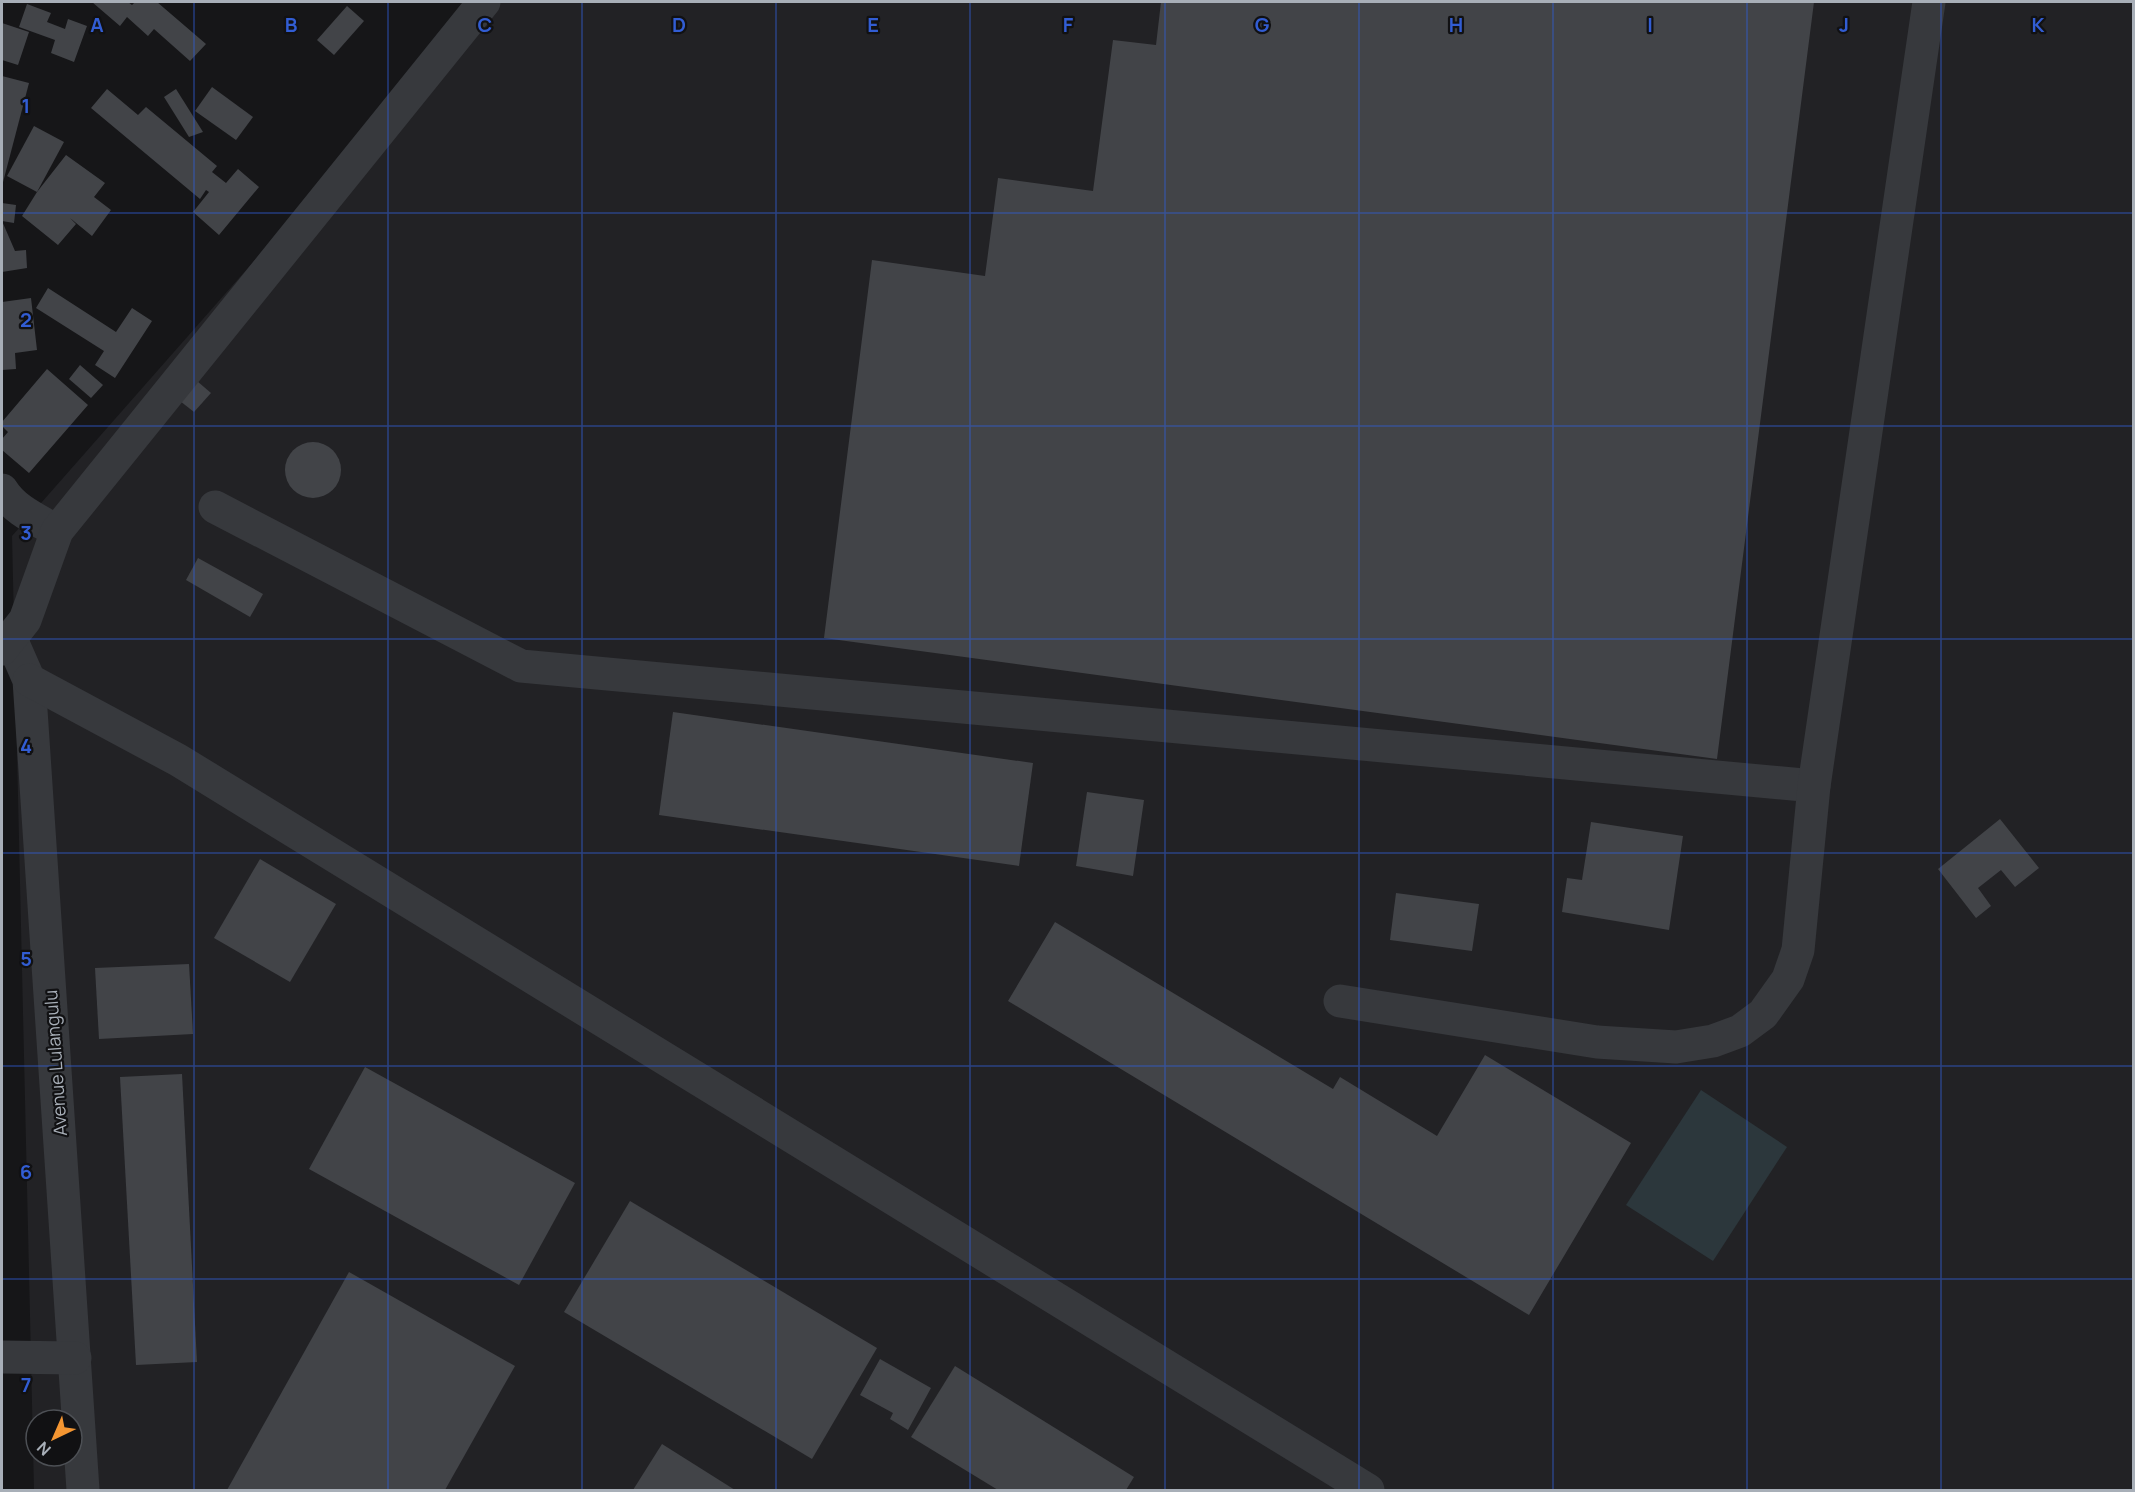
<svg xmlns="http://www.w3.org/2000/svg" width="2135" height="1492" viewBox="0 0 2135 1492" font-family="Manrope,sans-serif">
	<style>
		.built { fill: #222225; fill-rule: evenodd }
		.water { fill: #2c373c }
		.building { fill: #424448 }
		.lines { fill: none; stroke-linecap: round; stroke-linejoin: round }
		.minor { stroke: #37393d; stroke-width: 33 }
		.grid { fill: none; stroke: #325dd3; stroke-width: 1.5; stroke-opacity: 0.55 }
		.labels { text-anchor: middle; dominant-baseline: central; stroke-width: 4.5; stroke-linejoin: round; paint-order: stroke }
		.street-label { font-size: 18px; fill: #a8afb8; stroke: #111113 }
		.grid-label { font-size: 20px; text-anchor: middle; font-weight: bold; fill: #325dd3; stroke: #111113; stroke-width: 4.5; stroke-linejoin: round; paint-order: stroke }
	</style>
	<rect width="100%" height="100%" fill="#161618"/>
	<path class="built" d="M482 2H2133V1490H34L12 536ZM36 1420H72V1456H36Z"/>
	<polygon class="water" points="1701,1090 1787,1147 1713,1261 1626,1205"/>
	<g class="building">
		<polygon points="92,2 128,2 132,5 135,2 157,2 206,44 190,61 154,29 148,36 127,17 120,26"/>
		<polygon points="1161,2 1814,2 1717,759 824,638 872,260 985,276 998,178 1093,191 1113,40 1156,45"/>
		<polygon points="27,4 51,13 47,22 65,29 68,19 87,26 74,62 51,53 55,40 19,27"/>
		<polygon points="347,6 364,21 334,55 317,40"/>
		<polygon points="2,23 29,32 18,65 2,60"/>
		<polygon points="2,76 29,83 2,186"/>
		<polygon points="212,87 253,117 236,140 195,111"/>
		<polygon points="107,89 138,115 146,107 217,166 212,172 226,183 238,169 259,187 219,235 193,212 209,192 206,190 200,199 91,108"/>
		<polygon points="176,89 203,132 189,137 164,97"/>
		<polygon points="34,126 64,142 37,192 7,176"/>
		<polygon points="66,155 105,183 94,197 111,210 92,236 70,218 76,224 58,245 22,216 37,192"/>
		<polygon points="2,203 16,205 14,223 2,221 15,251 26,250 27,268 2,272"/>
		<polygon points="48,288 116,332 132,308 152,321 115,378 95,365 104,351 36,308"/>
		<polygon points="31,298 37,350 15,353 16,369 2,370 2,302"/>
		<polygon points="80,365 103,385 91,398 69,379"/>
		<polygon points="47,369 88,405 29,473 2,450 2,439 8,432 2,426 2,422"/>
		<polygon points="197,381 211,393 194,412 180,401"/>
		<circle cx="313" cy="470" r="28"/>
		<polygon points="198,558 263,594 250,617 186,580"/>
		<polygon points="673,712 1033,763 1019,866 659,815"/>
		<polygon points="1087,792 1144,800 1133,876 1076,866"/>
		<polygon points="2000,819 2039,868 2015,887 2001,870 1978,888 1991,906 1976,918 1938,869"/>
		<polygon points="1591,822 1683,836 1669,930 1562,912 1567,878 1582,880"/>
		<polygon points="260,859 336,904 290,982 214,938"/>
		<polygon points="1396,893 1479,904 1472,951 1390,940"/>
		<polygon points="1055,922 1333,1089 1340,1077 1437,1136 1485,1055 1631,1143 1529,1315 1008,1001"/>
		<polygon points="189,964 193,1034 99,1039 95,968"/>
		<polygon points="365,1067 575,1183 519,1285 309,1169"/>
		<polygon points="182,1074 197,1362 136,1365 120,1077"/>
		<polygon points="630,1201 877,1348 812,1459 564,1312"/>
		<polygon points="349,1272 515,1366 445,1490 227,1490"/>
		<polygon points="880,1359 931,1388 908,1430 890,1419 893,1413 860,1395"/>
		<polygon points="955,1366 1134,1477 1126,1490 998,1490 911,1437"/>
		<polygon points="662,1444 735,1490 633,1490"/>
	</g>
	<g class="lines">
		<g class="minor">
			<path d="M2 490C14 510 38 520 57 531"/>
			<polyline points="215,507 521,666 1814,786"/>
			<polyline points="11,639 29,680 83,1490"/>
			<polyline points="2,649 25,620 57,531 484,2"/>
			<polyline points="29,680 178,760 1368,1490"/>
			<polyline points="1340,1001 1597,1042 1676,1047 1713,1041 1740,1031 1763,1014 1788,979 1798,950 1814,786 1929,2"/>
			<polyline points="2,1357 75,1358"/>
		</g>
	</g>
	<path class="grid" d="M194 2V1490M388 2V1490M582 2V1490M776 2V1490M970 2V1490M1165 2V1490M1359 2V1490M1553 2V1490M1747 2V1490M1941 2V1490M2 213H2134M2 426H2134M2 639H2134M2 853H2134M2 1066H2134M2 1279H2134"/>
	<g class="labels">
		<g class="street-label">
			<text transform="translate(55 1063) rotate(-94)">Avenue Lulangulu</text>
		</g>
	</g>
	<g class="grid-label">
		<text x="97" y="32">A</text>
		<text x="291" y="32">B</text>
		<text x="485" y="32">C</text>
		<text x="679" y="32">D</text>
		<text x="873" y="32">E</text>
		<text x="1068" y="32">F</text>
		<text x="1262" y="32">G</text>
		<text x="1456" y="32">H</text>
		<text x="1650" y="32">I</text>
		<text x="1844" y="32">J</text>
		<text x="2038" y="32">K</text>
		<text x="26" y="113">1</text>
		<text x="26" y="327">2</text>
		<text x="26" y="540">3</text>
		<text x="26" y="753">4</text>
		<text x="26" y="966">5</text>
		<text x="26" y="1179">6</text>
		<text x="26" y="1392">7</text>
	</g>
	<rect width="2135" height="1492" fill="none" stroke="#a8afb8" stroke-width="6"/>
	<g transform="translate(54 1438) rotate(224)"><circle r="28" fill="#111113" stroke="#4d5055" stroke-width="1.5"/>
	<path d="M0-4.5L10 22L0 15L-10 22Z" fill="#f49632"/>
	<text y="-9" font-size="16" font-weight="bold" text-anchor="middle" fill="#a8afb8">N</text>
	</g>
</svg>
